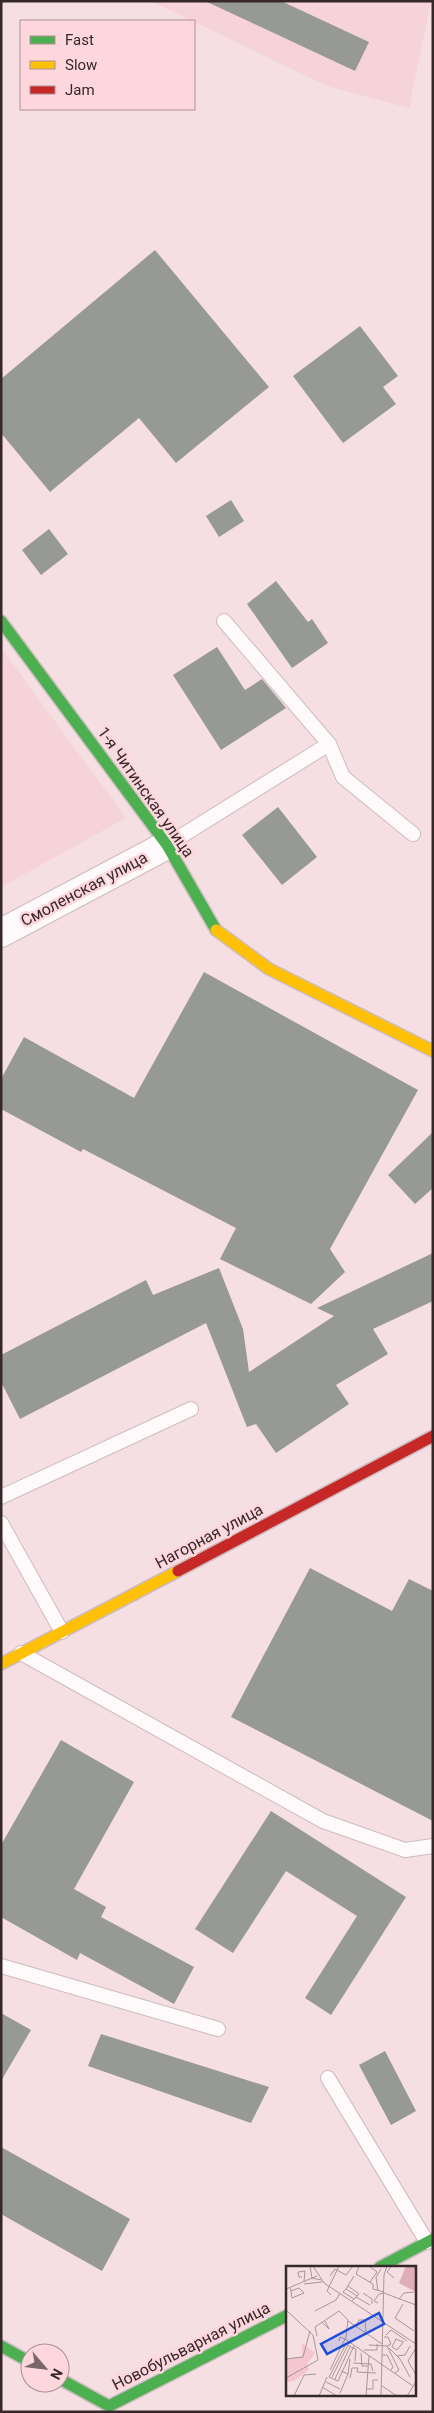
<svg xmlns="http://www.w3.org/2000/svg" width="434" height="2413" viewBox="0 0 434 2413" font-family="Roboto,sans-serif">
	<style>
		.built { fill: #f6d3d8 }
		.building { fill: #969994 }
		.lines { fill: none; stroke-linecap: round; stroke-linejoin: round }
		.lane-casing { stroke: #cdbcbe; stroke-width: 16 }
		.street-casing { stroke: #cdbcbe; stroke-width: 30 }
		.fast-casing { stroke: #cdbcbe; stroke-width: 14 }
		.slow-casing { stroke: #cdbcbe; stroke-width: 14 }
		.jam-casing { stroke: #cdbcbe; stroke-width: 14 }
		.lane { stroke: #fefafb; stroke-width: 14 }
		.street { stroke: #fefafb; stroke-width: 28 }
		.fast { stroke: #4caf50; stroke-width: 11 }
		.slow { stroke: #ffc107; stroke-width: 11 }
		.jam { stroke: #c62828; stroke-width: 11 }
		.labels { text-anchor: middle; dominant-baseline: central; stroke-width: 5; stroke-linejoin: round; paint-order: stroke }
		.street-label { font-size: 16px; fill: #36282a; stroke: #fdd7dc }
		.inset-road { fill: none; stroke: #a99698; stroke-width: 1 }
		.view { fill: #1d4ed8; fill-opacity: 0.15; stroke: #1d4ed8; stroke-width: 2.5 }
		.inset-edge { fill: none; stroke: #36282a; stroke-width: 2.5 }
	</style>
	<rect width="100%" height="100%" fill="#f5dfe2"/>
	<g class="built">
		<polygon points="151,1 431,1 409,108 327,86"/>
		<polygon points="1,648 126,818 1,887"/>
	</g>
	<g class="building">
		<polygon points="205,1 281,1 369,42 355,71"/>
		<polygon points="155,250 269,387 176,463 139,418 50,492 1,433 1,379"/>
		<polygon points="360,326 398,376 383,387 396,404 343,443 293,376"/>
		<polygon points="231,500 244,521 219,537 206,516"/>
		<polygon points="49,529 68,554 41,575 22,550"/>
		<polygon points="276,581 308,622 312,619 328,643 292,668 247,604"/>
		<polygon points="217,647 245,690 262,679 286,708 221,750 173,675"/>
		<polygon points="278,807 317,857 282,885 242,835"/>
		<polygon points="204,972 418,1090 330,1249 345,1272 311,1304 220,1259 236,1228 83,1149 81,1152 1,1109 1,1079 24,1037 134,1098"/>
		<polygon points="433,1132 433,1188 415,1204 388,1175"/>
		<polygon points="433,1253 433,1301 373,1329 388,1354 336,1385 349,1404 276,1453 256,1424 247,1427 206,1323 20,1419 1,1382 1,1355 146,1280 153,1295 219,1268 243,1329 249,1372 334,1316 317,1308"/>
		<polygon points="310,1568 392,1611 409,1579 433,1591 433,1821 231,1717"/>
		<polygon points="61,1740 134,1782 74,1889 106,1907 101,1917 194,1967 174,2004 80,1953 77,1960 1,1917 1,1845"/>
		<polygon points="271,1811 406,1897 331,2015 305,1998 357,1916 286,1871 233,1953 195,1929"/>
		<polygon points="1,2013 31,2030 1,2081"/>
		<polygon points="101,2034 269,2087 251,2123 88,2066"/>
		<polygon points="385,2051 416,2111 391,2125 359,2065"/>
		<polygon points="1,2147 130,2219 102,2271 1,2214"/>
	</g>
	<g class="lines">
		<g class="lane-casing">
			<g id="lane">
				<polyline points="329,744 343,777 413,834"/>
				<polyline points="167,845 329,744 224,621"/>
				<polyline points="1,1497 191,1409"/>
				<polyline points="1,1523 62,1632"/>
				<polyline points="21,1653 323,1821 405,1850 433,1846"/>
				<polyline points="1,1966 218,2029"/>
				<polyline points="328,2078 427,2242"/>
			</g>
		</g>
		<g class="street-casing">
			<polyline id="street" points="1,933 167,845"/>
		</g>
		<g class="fast-casing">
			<g id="fast">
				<polyline points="1,621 167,845 216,930"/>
				<polyline points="380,2267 433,2239"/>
				<polyline points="1,2346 30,2362"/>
				<polyline points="60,2379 109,2406 288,2315"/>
			</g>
		</g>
		<g class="slow-casing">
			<g id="slow">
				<polyline points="216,930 269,969 433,1051"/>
				<polyline points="1,1664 178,1571"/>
			</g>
		</g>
		<g class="jam-casing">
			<polyline id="jam" points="178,1571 433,1436"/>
		</g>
		<use href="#lane" class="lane"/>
		<use href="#street" class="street"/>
		<use href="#fast" class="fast"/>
		<use href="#slow" class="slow"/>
		<use href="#jam" class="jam"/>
	</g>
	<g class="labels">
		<g class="street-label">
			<text transform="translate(146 792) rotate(55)">1-я Читинская улица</text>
			<text transform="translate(84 889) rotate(-28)">Смоленская улица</text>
			<text transform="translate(209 1536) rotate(-28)">Нагорная улица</text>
			<text transform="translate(191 2346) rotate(-27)">Новобульварная улица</text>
		</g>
	</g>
	<g transform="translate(286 2266)">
		<rect width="130" height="130" fill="#f5dfe2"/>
		<path d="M16 77 29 87 21 98 23 104 8 115 0 116V81L1 92 16 91Z" fill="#f5c6cd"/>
		<path d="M120 0H130V26L113 17Z" fill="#dfaeb6"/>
		<path class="inset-road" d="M24 0 26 12 35 14M27 0 38 17 130 78M73 0 70 8 87 18V23L98 26M83 0 91 6 84 16M105 1 101 6 108 12M44 10 49 3 60 9 67 0M68 10 60 23 71 30M16 11H13L12 6 19 5 18 16M18 18 36 16M62 20 73 28 66 35M4 22 5 25 13 22 18 27 6 32 5 25M0 23 31 10M60 23 57 26 68 33M92 25 90 11 95 3M77 27 86 33V38M45 29 41 25 53 0M70 31 84 39M113 33 118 27 128 26M92 37 88 35 93 28 98 27 130 39M117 38 109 52 128 65M0 44 27 69 32 94 0 112M29 45 50 34 54 27M62 55 96 78M36 56 43 63 39 55M71 58 73 54H79L80 67M100 69 105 64 121 75M31 70 29 61 53 45 62 54 60 71 44 104M98 71H102L105 78 101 80M53 75 54 71 59 73 127 120M117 76 110 73 106 81 111 84 115 79 117 76V75M83 79 101 80 113 104 109 107M67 82 52 115 43 111 60 78 67 82 68 80M67 82 70 83 69 95M103 82 114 93 124 111M78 84H91V78M75 87 76 100H82M96 89H101L107 101 105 104M111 90 119 89 124 80M0 93 17 91 24 65M122 95 130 109M122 95 130 82M67 97 85 98 87 105M55 105 62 108 64 93M46 111 62 79M64 112 66 102H72L71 106 90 107M49 113 64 81M40 116 54 123M96 120 111 130M36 121 51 130M81 123H87V114H92M54 127 62 108M8 130 18 109 30 108M33 130 41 111M80 130 83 90M95 130 98 9 101 0M121 130 130 116"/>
		<path class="view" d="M93 47 98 58 41 88 35 78Z"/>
		<rect width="130" height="130" class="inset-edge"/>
	</g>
	<rect width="434" height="2413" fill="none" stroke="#36282a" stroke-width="5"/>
	<rect x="20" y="20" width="175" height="90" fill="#fdd7dc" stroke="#ad9195"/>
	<rect x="30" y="36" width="25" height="8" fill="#4caf50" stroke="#ad9195"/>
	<text x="65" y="45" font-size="15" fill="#36282a">Fast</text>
	<rect x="30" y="61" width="25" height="8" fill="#ffc107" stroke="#ad9195"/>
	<text x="65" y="70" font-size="15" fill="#36282a">Slow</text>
	<rect x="30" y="86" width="25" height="8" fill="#c62828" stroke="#ad9195"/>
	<text x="65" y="95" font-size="15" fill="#36282a">Jam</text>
	<g transform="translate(45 2368) rotate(118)"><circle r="24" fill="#fdd7dc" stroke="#ad9195"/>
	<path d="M0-4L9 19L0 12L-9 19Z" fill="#79686a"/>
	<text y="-8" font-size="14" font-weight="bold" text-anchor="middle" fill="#36282a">N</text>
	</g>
</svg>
